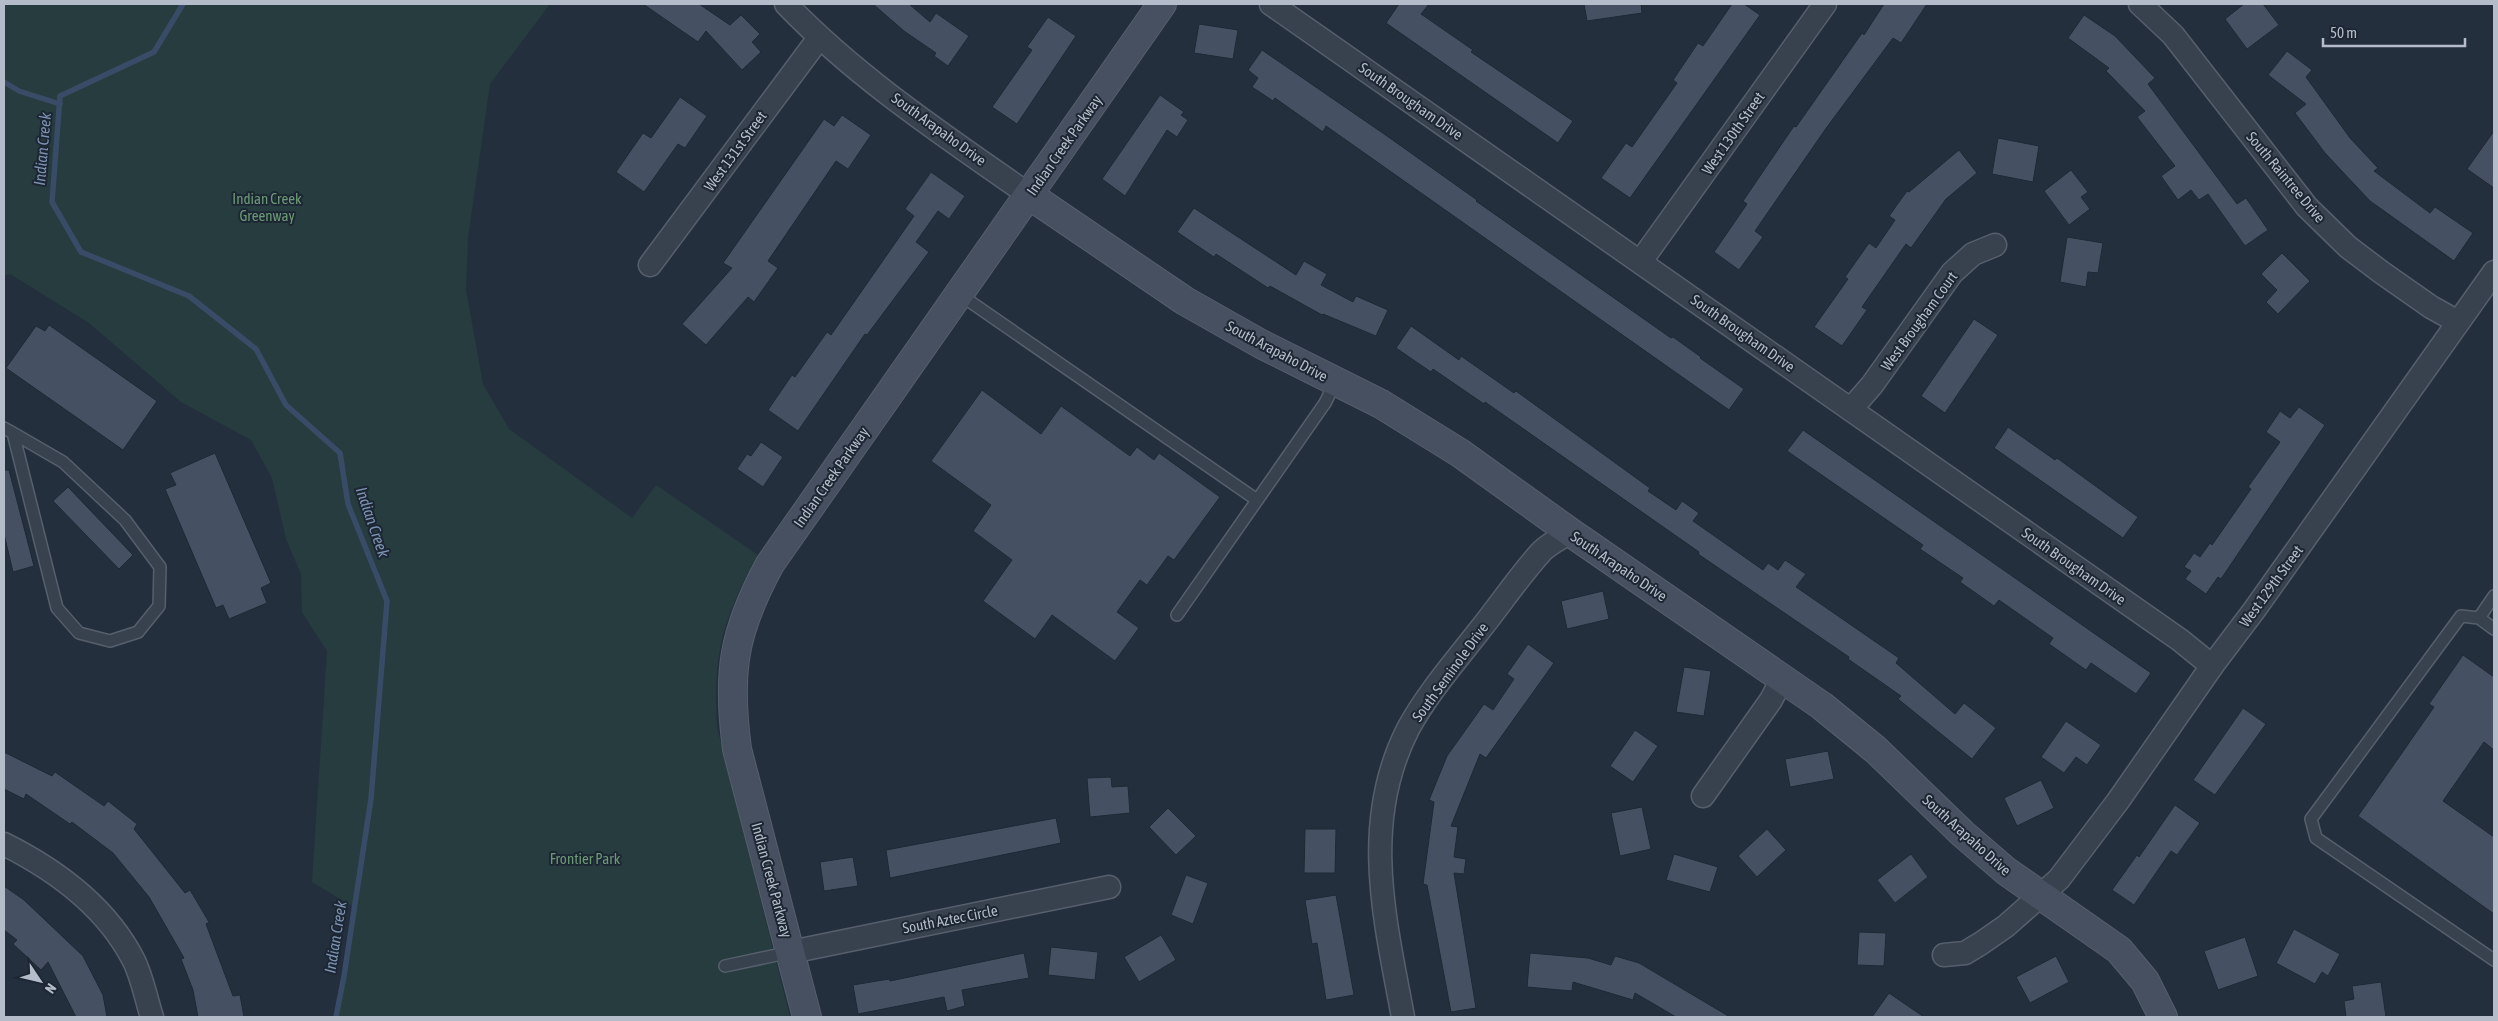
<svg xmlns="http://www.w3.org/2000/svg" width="2498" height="1021" viewBox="0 0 2498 1021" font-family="'Asap Condensed',sans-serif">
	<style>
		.green { fill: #263c3f }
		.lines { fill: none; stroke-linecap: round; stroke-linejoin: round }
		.stream { stroke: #394c67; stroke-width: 5.5 }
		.building { fill: #455162; stroke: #1f2835 }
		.lane-casing { stroke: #565f6c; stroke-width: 14 }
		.street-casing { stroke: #565f6c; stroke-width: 25 }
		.secondary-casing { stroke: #565f6c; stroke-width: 30 }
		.lane { stroke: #38414e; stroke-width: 11 }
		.street { stroke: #38414e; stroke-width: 22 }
		.secondary { stroke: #465061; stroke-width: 28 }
		.labels { text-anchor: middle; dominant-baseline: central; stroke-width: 4; stroke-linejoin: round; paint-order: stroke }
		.street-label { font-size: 15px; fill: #b4bcc9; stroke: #1d2633 }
		.park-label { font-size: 15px; fill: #6b9a76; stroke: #1d2633 }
		.water-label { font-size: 16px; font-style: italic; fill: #7c92b1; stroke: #1d2633 }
	</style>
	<rect width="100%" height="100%" fill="#242f3e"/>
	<path class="green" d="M4 4H550L490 84 468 238 466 290 483 384 509 429 632 518 656 485 758 555C722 619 713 654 717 727L790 1017H336L355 908 312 882 327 651 302 612 301 574 286 539 272 478 251 440 181 402 89 323 10 274 4 276Z"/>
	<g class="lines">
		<g class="stream">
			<polyline points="183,4 154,52 60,96 52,202 81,252 189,296 256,349 286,405 340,453 348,504 387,601 371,799 344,976 336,1017"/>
			<polyline points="4,82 19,91 60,104"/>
		</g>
	</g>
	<g class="building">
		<polygon points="643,4 699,4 730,25 741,15 760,34 752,42 761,52 742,70 706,31 698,42"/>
		<polygon points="873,4 909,4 930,22 936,13 969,36 948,66 934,56 936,53 904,31"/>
		<polygon points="1399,4 1429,4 1421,14 1473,50 1471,52 1573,121 1558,143 1386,23"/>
		<polygon points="1584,4 1641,4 1642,13 1587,21"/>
		<polygon points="1732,4 1744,4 1760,15 1630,198 1601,178 1626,143 1632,147 1677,83 1673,80 1698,43 1703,46"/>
		<polygon points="1884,4 1927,4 1901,43 1893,38 1827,127 1755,231 1763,237 1739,270 1714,252 1747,204 1743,201 1794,126 1796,127 1862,33 1864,35"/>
		<polygon points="2244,4 2263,4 2279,25 2247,49 2225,19"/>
		<polygon points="2084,15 2115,36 2155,78 2148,84 2237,204 2246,198 2268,230 2245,246 2208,194 2199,200 2191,190 2178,200 2161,176 2175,166 2137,117 2145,111 2106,71 2109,68 2068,38"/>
		<polygon points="1048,17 1076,36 1017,124 992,107 1032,50 1027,47"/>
		<polygon points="1199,24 1238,30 1233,59 1194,53"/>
		<polygon points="1262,50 1387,136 1477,200 1476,201 1671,338 1673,337 1701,357 1700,358 1744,389 1729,410 1326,126 1323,132 1275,98 1273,101 1252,87 1258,78 1248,70"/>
		<polygon points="2287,51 2312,70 2306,77 2350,138 2378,168 2374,171 2430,213 2435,207 2473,233 2454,261 2370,201 2325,153 2295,113 2306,104 2268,75"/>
		<polygon points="1160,95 1184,112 1181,115 1188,120 1177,137 1167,130 1125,196 1102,179"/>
		<polygon points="680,97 707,116 685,148 678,144 644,192 616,172 643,133 651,138"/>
		<polygon points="842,115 871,135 848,169 836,161 768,261 778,268 754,302 748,297 706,345 682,324 732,268 723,263 824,119 834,126"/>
		<polygon points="2494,131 2494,188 2467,169"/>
		<polygon points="1998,138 2039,146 2033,182 1992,174"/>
		<polygon points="1959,150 1977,173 1946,199 1911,248 1906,244 1862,307 1867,310 1842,346 1814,327 1848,279 1845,277 1869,243 1876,248 1895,220 1889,216 1907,191 1909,192"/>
		<polygon points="2071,170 2088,192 2081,197 2090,209 2069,225 2044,191"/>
		<polygon points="931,172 965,196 949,219 938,211 916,242 929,252 867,335 865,334 798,431 768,410 792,375 795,377 827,332 831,335 914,216 905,209"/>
		<polygon points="1194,208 1296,275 1304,261 1327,274 1321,285 1353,302 1356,296 1388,310 1376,336 1323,314 1322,315 1270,286 1268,288 1216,254 1214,257 1177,232"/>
		<polygon points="2067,237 2103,243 2098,273 2088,272 2086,287 2060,282"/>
		<polygon points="2282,253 2310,281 2278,314 2266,302 2277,290 2261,274"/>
		<polygon points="1974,319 1998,335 1945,413 1921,396"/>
		<polygon points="49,325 157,401 123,450 6,368 36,326 45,331"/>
		<polygon points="1411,326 1459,360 1461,356 1514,393 1516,391 1650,488 1648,491 1676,510 1682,501 1699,513 1693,521 1763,570 1768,563 1778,570 1785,560 1806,574 1796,587 1899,658 1896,663 1955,714 1964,703 1996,728 1972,759 1898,699 1901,696 1848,659 1849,657 1698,554 1699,552 1485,402 1484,404 1433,369 1431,372 1396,348"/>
		<polygon points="982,390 1041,434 1061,406 1130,456 1137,447 1154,460 1159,453 1220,497 1174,560 1168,556 1147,585 1140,580 1117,612 1139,628 1115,661 1052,615 1035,639 983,601 1012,560 973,531 991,505 931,461"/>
		<polygon points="2299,407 2325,425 2221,579 2218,577 2206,594 2185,579 2191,571 2184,567 2194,553 2200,557 2210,543 2212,545 2251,489 2248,487 2280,442 2266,432 2280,411 2290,418"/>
		<polygon points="2008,427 2055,460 2057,458 2138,517 2123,538 1994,448"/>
		<polygon points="1803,430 2151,673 2136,694 2091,663 2086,670 2049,644 2053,638 1999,600 1994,606 1960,582 1963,578 1920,549 1923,545 1787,451"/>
		<polygon points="761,442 783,457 763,487 737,469 747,454 751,456"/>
		<polygon points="215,453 271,583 261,588 267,603 229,619 223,605 216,608 165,489 176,485 170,473"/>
		<polygon points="4,470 9,470 34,566 13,572 4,534"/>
		<polygon points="68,487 133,555 119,569 53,501"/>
		<polygon points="1603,591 1609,619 1567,629 1561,601"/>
		<polygon points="1528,644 1554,663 1486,758 1480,754 1451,826 1458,827 1454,857 1466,859 1464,874 1454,873 1476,1008 1451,1012 1427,885 1423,884 1434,802 1429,800 1447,756 1484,704 1493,710 1514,679 1507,674"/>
		<polygon points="2463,655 2494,677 2494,750 2484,742 2443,801 2494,837 2494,914 2358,816 2434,707 2429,704"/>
		<polygon points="1684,667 1711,671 1704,716 1676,712"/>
		<polygon points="2243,708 2266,724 2215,795 2193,780"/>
		<polygon points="2066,721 2101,745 2087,765 2076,757 2064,773 2041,757"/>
		<polygon points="1635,730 1658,746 1633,782 1610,766"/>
		<polygon points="1828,751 1834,779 1790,787 1785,759"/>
		<polygon points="4,752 52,776 55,772 104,806 108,801 137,824 134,829 185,893 190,890 209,922 206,924 233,996 240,995 244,1017 198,1017 193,990 181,959 184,958 149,897 113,853 72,822 70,824 26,794 24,799 4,789"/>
		<polygon points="1111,777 1112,787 1128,786 1130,813 1090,817 1087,778"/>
		<polygon points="2041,780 2054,808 2017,826 2004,798"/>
		<polygon points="2175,805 2200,823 2177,855 2171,851 2134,905 2112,890 2137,855 2139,857"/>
		<polygon points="1642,807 1651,849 1620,856 1611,813"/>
		<polygon points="1168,808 1196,836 1176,855 1149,827"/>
		<polygon points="1056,818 1061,843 890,878 886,850"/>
		<polygon points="1305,829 1336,829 1335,873 1304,873"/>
		<polygon points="1767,829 1786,850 1757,877 1738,856"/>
		<polygon points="1674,854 1718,867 1710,892 1666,880"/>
		<polygon points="1911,854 1928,877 1895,903 1877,880"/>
		<polygon points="853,857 858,886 824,891 820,862"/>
		<polygon points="1186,875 1208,883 1193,924 1171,915"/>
		<polygon points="4,886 24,900 83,956 103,995 107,1017 76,1017 48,962 41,970 13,944 17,940 4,930"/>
		<polygon points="1336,895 1354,995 1326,1000 1317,943 1312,944 1305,900"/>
		<polygon points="2294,929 2340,954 2328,976 2322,972 2315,984 2276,963"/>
		<polygon points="1859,932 1886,933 1884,966 1857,965"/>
		<polygon points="1161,935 1176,960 1139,982 1124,957"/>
		<polygon points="2245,937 2258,976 2218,990 2204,951"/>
		<polygon points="1051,947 1098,952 1095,980 1048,975"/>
		<polygon points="1024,953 1029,978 962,990 965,1006 947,1011 944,997 858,1014 853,985 889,979 890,981"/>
		<polygon points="1530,953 1588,958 1611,965 1615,956 1639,963 1730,1017 1676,1017 1635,993 1633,1000 1573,982 1572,991 1527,987"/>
		<polygon points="2056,956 2069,982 2030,1003 2016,977"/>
		<polygon points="2381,982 2386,1017 2346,1017 2344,1001 2354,999 2352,986"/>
		<polygon points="1889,993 1924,1017 1872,1017"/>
	</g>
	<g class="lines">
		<g class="lane-casing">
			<g id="lane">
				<polyline points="959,294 1257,500"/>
				<polyline points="4,428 13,433 63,462 125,520 160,567 159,606 138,632 110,641 79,633 57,608 13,433"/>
				<polyline points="1177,615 1325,403 1336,381"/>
				<polyline points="2479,618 2494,596"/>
				<polyline points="2494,629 2479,618 2461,616 2311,819 2316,838 2494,960"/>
				<polyline points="725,966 791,952"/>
			</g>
		</g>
		<g class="street-casing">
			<g id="street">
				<path d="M786 4C857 78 945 136 1029 195"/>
				<polyline points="1271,4 2180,640 2212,666"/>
				<polyline points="2140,4 2173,35 2307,207 2348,247 2381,272 2431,307 2458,322"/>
				<polyline points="1641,261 1825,4"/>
				<polyline points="650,265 819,38"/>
				<polyline points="1851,409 1872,385 1952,273 1973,254 1995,245"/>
				<polyline points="1703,796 1771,700 1782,679"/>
				<path d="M4 844C56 870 106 907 133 959 142 976 146 999 152 1017"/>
				<polyline points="791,952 1109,887"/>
				<polyline points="1944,955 1965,953 1980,944 2006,926 2059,879 2118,801 2212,666 2255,609 2494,272"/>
				<path d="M1403 1017C1385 920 1360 823 1408 729 1427 694 1454 663 1479 631 1500 605 1519 576 1542 551 1549 544 1561 538 1570 532"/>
			</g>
		</g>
		<g class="secondary-casing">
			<g id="secondary">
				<polyline points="1029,195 1185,301 1261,344 1381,404 1460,453 1570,532 1822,706 1876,750 1963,834 2006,871 2119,950 2145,981 2163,1017"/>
				<path d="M807 1017 737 749C727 673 733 632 770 564L1162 4"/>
			</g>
		</g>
		<use href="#lane" class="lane"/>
		<use href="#street" class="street"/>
		<use href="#secondary" class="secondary"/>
	</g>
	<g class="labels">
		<g class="street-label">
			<text transform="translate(1411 101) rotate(35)">South Brougham Drive</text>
			<text transform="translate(939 129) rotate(36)">South Arapaho Drive</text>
			<text transform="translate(1733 133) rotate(-55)">West 130th Street</text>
			<text transform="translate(1064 145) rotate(-55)">Indian Creek Parkway</text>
			<text transform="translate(735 151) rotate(-54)">West 131st Street</text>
			<text transform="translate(2286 177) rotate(50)">South Raintree Drive</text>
			<text transform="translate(1919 321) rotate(-54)">West Brougham Court</text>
			<text transform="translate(1743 333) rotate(35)">South Brougham Drive</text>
			<text transform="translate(1277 351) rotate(28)">South Arapaho Drive</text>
			<text transform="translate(831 477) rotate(-55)">Indian Creek Parkway</text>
			<text transform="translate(1619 566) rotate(34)">South Arapaho Drive</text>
			<text transform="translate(2074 566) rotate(35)">South Brougham Drive</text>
			<text transform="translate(2271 586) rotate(-54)">West 129th Street</text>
			<text transform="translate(1450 672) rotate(-54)">South Seminole Drive</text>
			<text transform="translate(1967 835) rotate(42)">South Arapaho Drive</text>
			<text transform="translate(772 880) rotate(75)">Indian Creek Parkway</text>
			<text transform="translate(950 919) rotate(-11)">South Aztec Circle</text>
		</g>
		<g class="park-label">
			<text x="267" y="198">Indian Creek<tspan x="267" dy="17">Greenway</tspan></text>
			<text x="585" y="858">Frontier Park</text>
		</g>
		<g class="water-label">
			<text transform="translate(42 149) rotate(-85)">Indian Creek</text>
			<text transform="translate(373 522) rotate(71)">Indian Creek</text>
			<text transform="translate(335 937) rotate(-81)">Indian Creek</text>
		</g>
	</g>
	<rect width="2498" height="1021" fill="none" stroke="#b4bcc9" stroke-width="10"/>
	<g transform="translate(40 981) rotate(125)" stroke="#1d2633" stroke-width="4" paint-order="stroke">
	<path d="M0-4L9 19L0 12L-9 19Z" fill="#b4bcc9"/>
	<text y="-8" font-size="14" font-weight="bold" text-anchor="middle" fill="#b4bcc9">N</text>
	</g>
	<path d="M2323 38v8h142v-8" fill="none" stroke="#b4bcc9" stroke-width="2.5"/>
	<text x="2330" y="38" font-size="15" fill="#b4bcc9" stroke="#1d2633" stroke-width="4" paint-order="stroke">50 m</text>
</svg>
